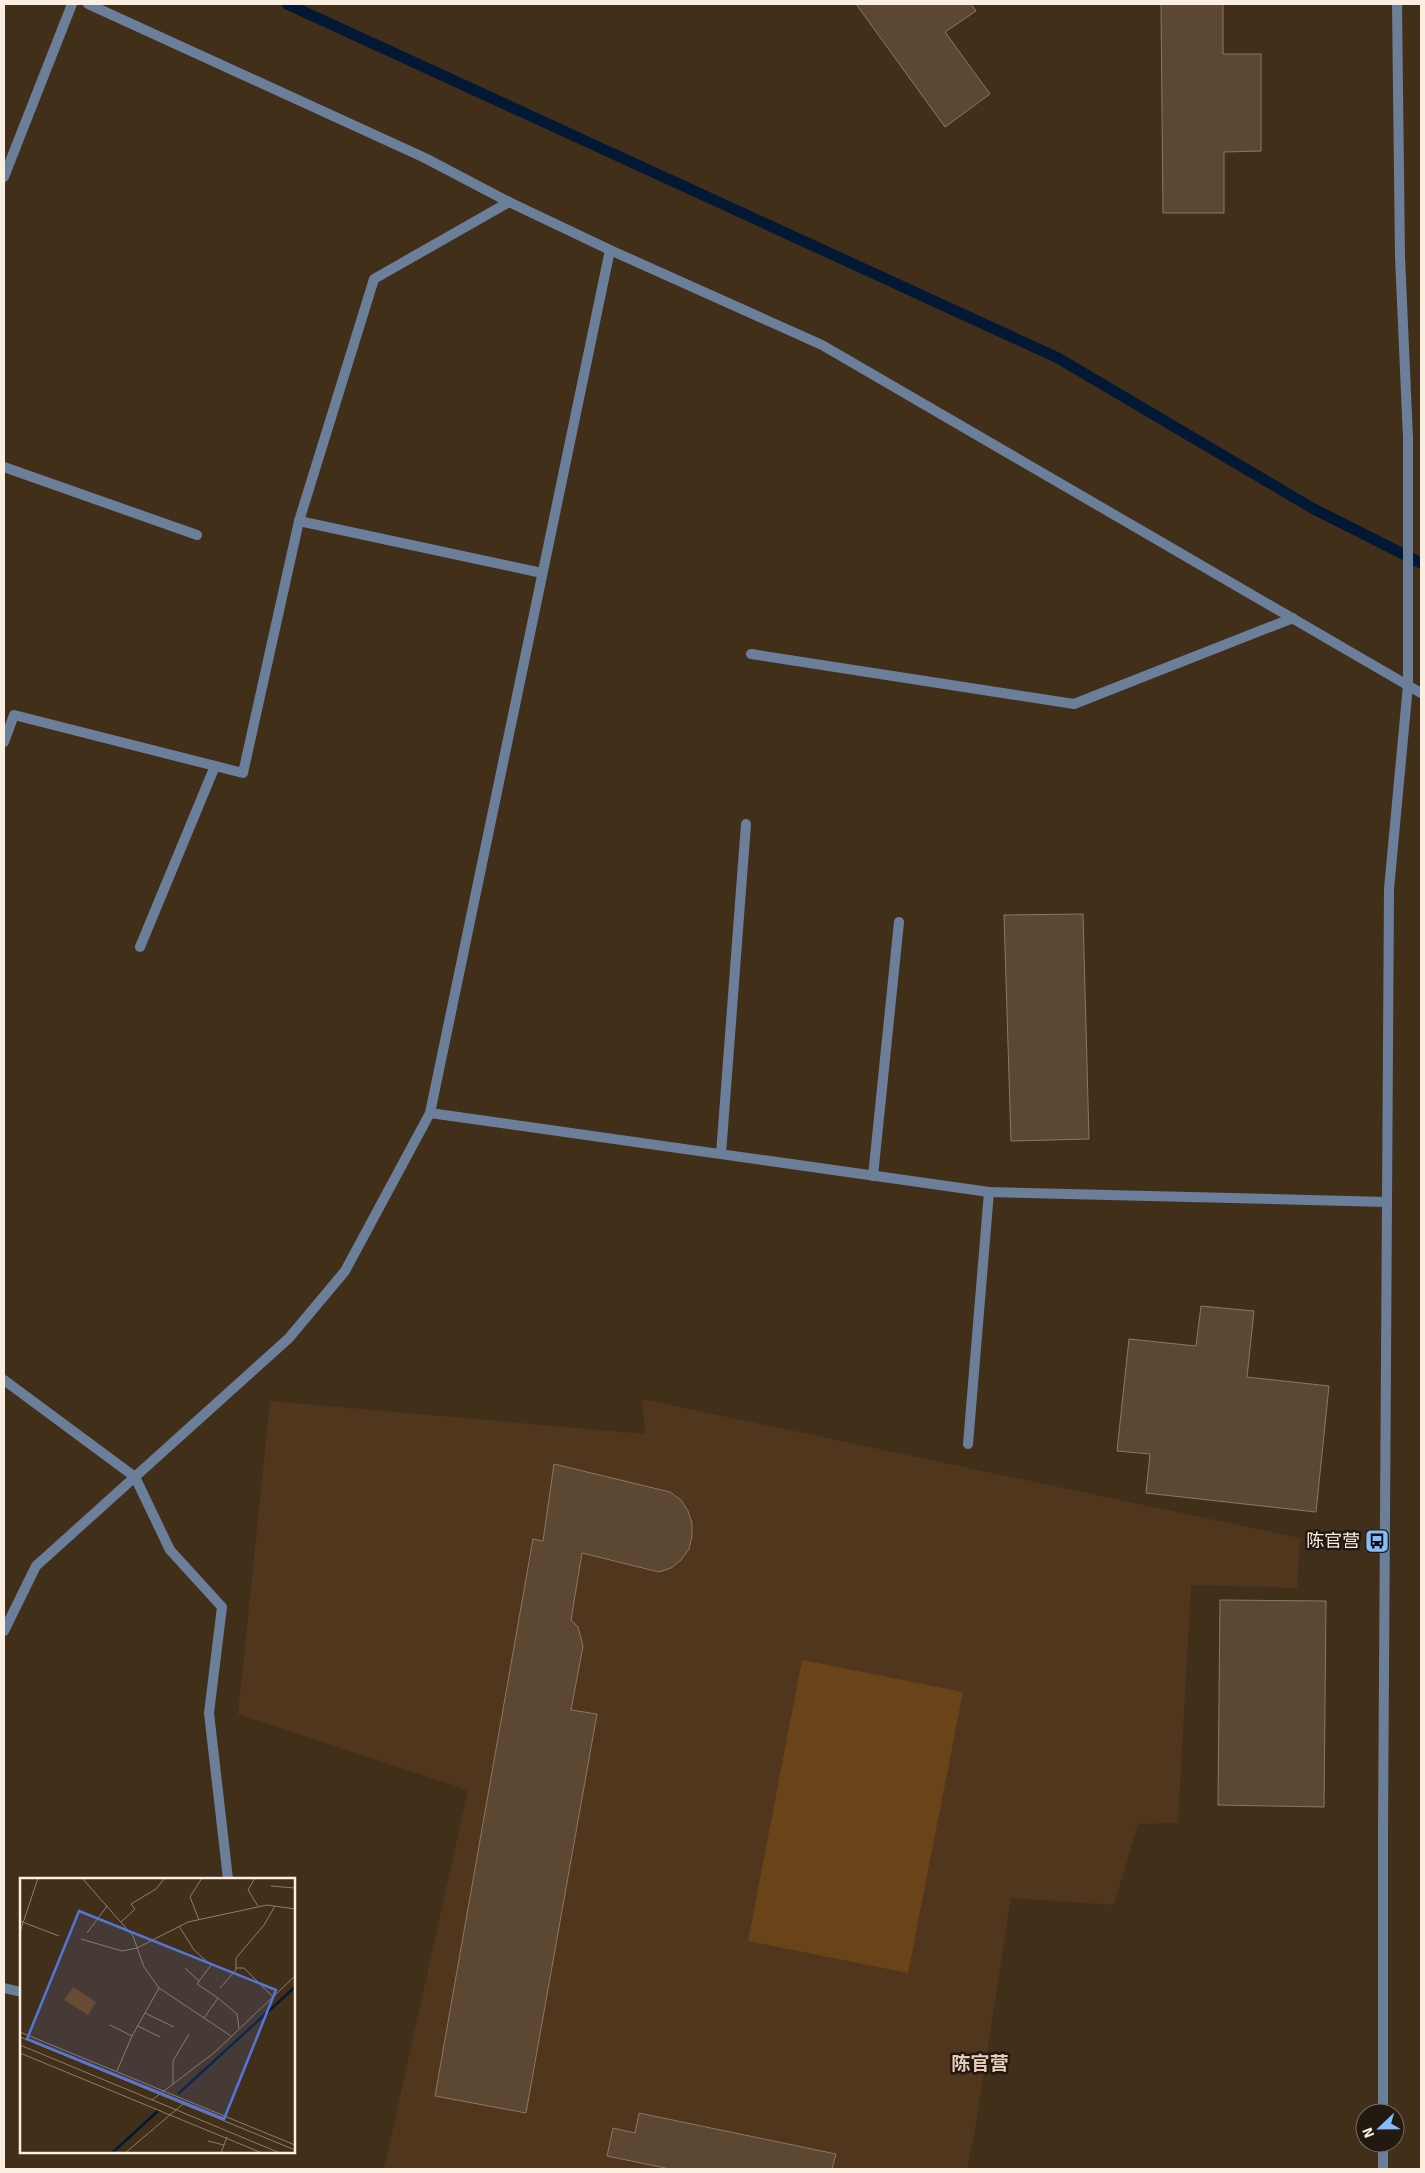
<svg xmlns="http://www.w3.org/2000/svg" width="1425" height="2173" viewBox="0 0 1425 2173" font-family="Signika,'Noto Sans SC',sans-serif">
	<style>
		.built { fill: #4f361c }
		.green { fill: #6a4418 }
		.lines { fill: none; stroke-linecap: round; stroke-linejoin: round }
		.stream { stroke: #021834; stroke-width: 11 }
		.building { fill: #5c4732; stroke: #8e7761 }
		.lane { stroke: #6b7f9a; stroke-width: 10 }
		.street { stroke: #6b7f9a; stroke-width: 10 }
		.labels { text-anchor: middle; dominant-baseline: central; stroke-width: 5; stroke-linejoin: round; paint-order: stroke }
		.poi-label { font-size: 18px; fill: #fbefe2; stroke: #221910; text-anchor: end }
		.neighbourhood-label { font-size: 19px; font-weight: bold; fill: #e6cdb5; stroke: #221910 }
		.inset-river { fill: none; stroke: #021834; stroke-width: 2.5 }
		.inset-road { fill: none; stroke: #8c7c6a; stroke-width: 1 }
		.view { fill: #5476da; fill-opacity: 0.15; stroke: #5476da; stroke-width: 2.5 }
		.inset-edge { fill: none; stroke: #fbefe2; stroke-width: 2.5 }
	</style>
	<rect width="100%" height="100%" fill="#422f1a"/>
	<polygon class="built" points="642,1399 1300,1538 1297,1588 1191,1585 1178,1823 1138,1824 1114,1905 1011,1898 975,2130 967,2169 384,2169 468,1790 238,1714 270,1401 645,1434"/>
	<polygon class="green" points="802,1660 963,1692 908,1973 748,1941"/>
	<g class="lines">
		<polyline class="stream" points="287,4 1058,358 1312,508 1421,563"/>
	</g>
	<g class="building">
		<polygon points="856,4 971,4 976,11 945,32 990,94 945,127"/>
		<polygon points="1161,4 1223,4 1223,54 1261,54 1261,151 1224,152 1224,213 1163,213"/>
		<polygon points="1083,914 1089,1139 1011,1141 1004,915"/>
		<polygon points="1201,1306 1254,1311 1247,1377 1329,1386 1316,1512 1146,1493 1150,1454 1117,1451 1129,1339 1196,1346"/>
		<polygon points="554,1464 670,1492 681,1500 688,1511 692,1523 692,1536 689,1549 681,1560 671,1568 659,1572 582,1553 571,1620 578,1627 583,1646 571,1710 597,1714 526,2113 435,2096 533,1539 543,1541"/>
		<polygon points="1220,1600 1326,1601 1324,1807 1218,1805"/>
		<polygon points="639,2113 836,2154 832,2169 670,2169 607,2156 613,2128 635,2133"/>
	</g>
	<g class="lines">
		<g class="lane">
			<polyline points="4,177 72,4"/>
			<polyline points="509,202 374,279 299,521 542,573"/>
			<polyline points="4,467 197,535"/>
			<polyline points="4,742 14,715 243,773 299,521"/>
			<polyline points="140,947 215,766"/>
			<polyline points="430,1113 989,1192 1387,1202"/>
			<polyline points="721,1154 746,824"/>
			<polyline points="873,1176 899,922"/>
			<polyline points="968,1444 989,1192"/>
			<polyline points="135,1477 170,1550 222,1607 209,1713 228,1879"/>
			<polyline points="4,1988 21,1992"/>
		</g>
		<g class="street">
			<polyline points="88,4 425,158 509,202 610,250 822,345 1421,693"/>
			<polyline points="751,654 1074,704 1293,618"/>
			<polyline points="4,1380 135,1477"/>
			<polyline points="4,1631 36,1566 289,1338 345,1271 430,1113 610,250"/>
			<polyline points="1383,2113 1383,1830 1389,889 1408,685 1408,438 1400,257 1397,4"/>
			<polyline points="1383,2143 1383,2169"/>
		</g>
	</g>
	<defs>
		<g id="bus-square" transform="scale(1.25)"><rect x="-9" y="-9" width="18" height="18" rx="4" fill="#88bbfc" stroke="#221910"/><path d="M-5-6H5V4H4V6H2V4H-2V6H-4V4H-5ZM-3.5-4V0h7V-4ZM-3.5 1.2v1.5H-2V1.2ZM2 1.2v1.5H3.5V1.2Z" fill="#111"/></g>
	</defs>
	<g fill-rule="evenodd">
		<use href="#bus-square" x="1377" y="1541"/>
	</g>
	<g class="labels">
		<g class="poi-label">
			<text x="1360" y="1541">陈官营</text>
		</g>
		<g class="neighbourhood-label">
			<text x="980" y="2064">陈官营</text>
		</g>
	</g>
	<g transform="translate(20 1878)">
		<rect width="275" height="275" fill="#422f1a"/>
		<path d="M53 109 76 124 68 137 44 122Z" fill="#6a4418"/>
		<path class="inset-river" d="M158 216 275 109M92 275 138 233"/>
		<path class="inset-road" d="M62 0 113 58 124 89 139 110 211 158M235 0 228 12 238 28M251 8 275 10M179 42 170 19 182 0M0 43 39 58M101 44 115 31 111 26 136 11 145 0M159 48 174 72 191 87 177 106 198 120M0 54 18 0M67 55 87 28M61 61 102 73 117 70 168 44 247 27 275 31M165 90 179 103M216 90H224L253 119M200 110 216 92V80L244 47 255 28M125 135 154 149M184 140 198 120 217 136 219 150M90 147 112 158M118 148 140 159M0 154 275 267M0 159 275 272M0 167 260 275M0 175 242 275M97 193 112 158 139 110M153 206V183L169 156M132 222 195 174 275 98M188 263 204 267M105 275 163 226M201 275 207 259"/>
		<path class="view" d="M59 33 256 112 204 241 7 161Z"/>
		<rect width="275" height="275" class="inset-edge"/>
	</g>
	<rect width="1425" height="2173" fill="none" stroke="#fbefe2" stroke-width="10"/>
	<g transform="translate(1380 2128) rotate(248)"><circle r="24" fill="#221910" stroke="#796f64"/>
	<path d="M0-4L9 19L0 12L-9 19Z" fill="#88bbfc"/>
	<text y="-8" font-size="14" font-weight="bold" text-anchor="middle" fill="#fbefe2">N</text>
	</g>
</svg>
